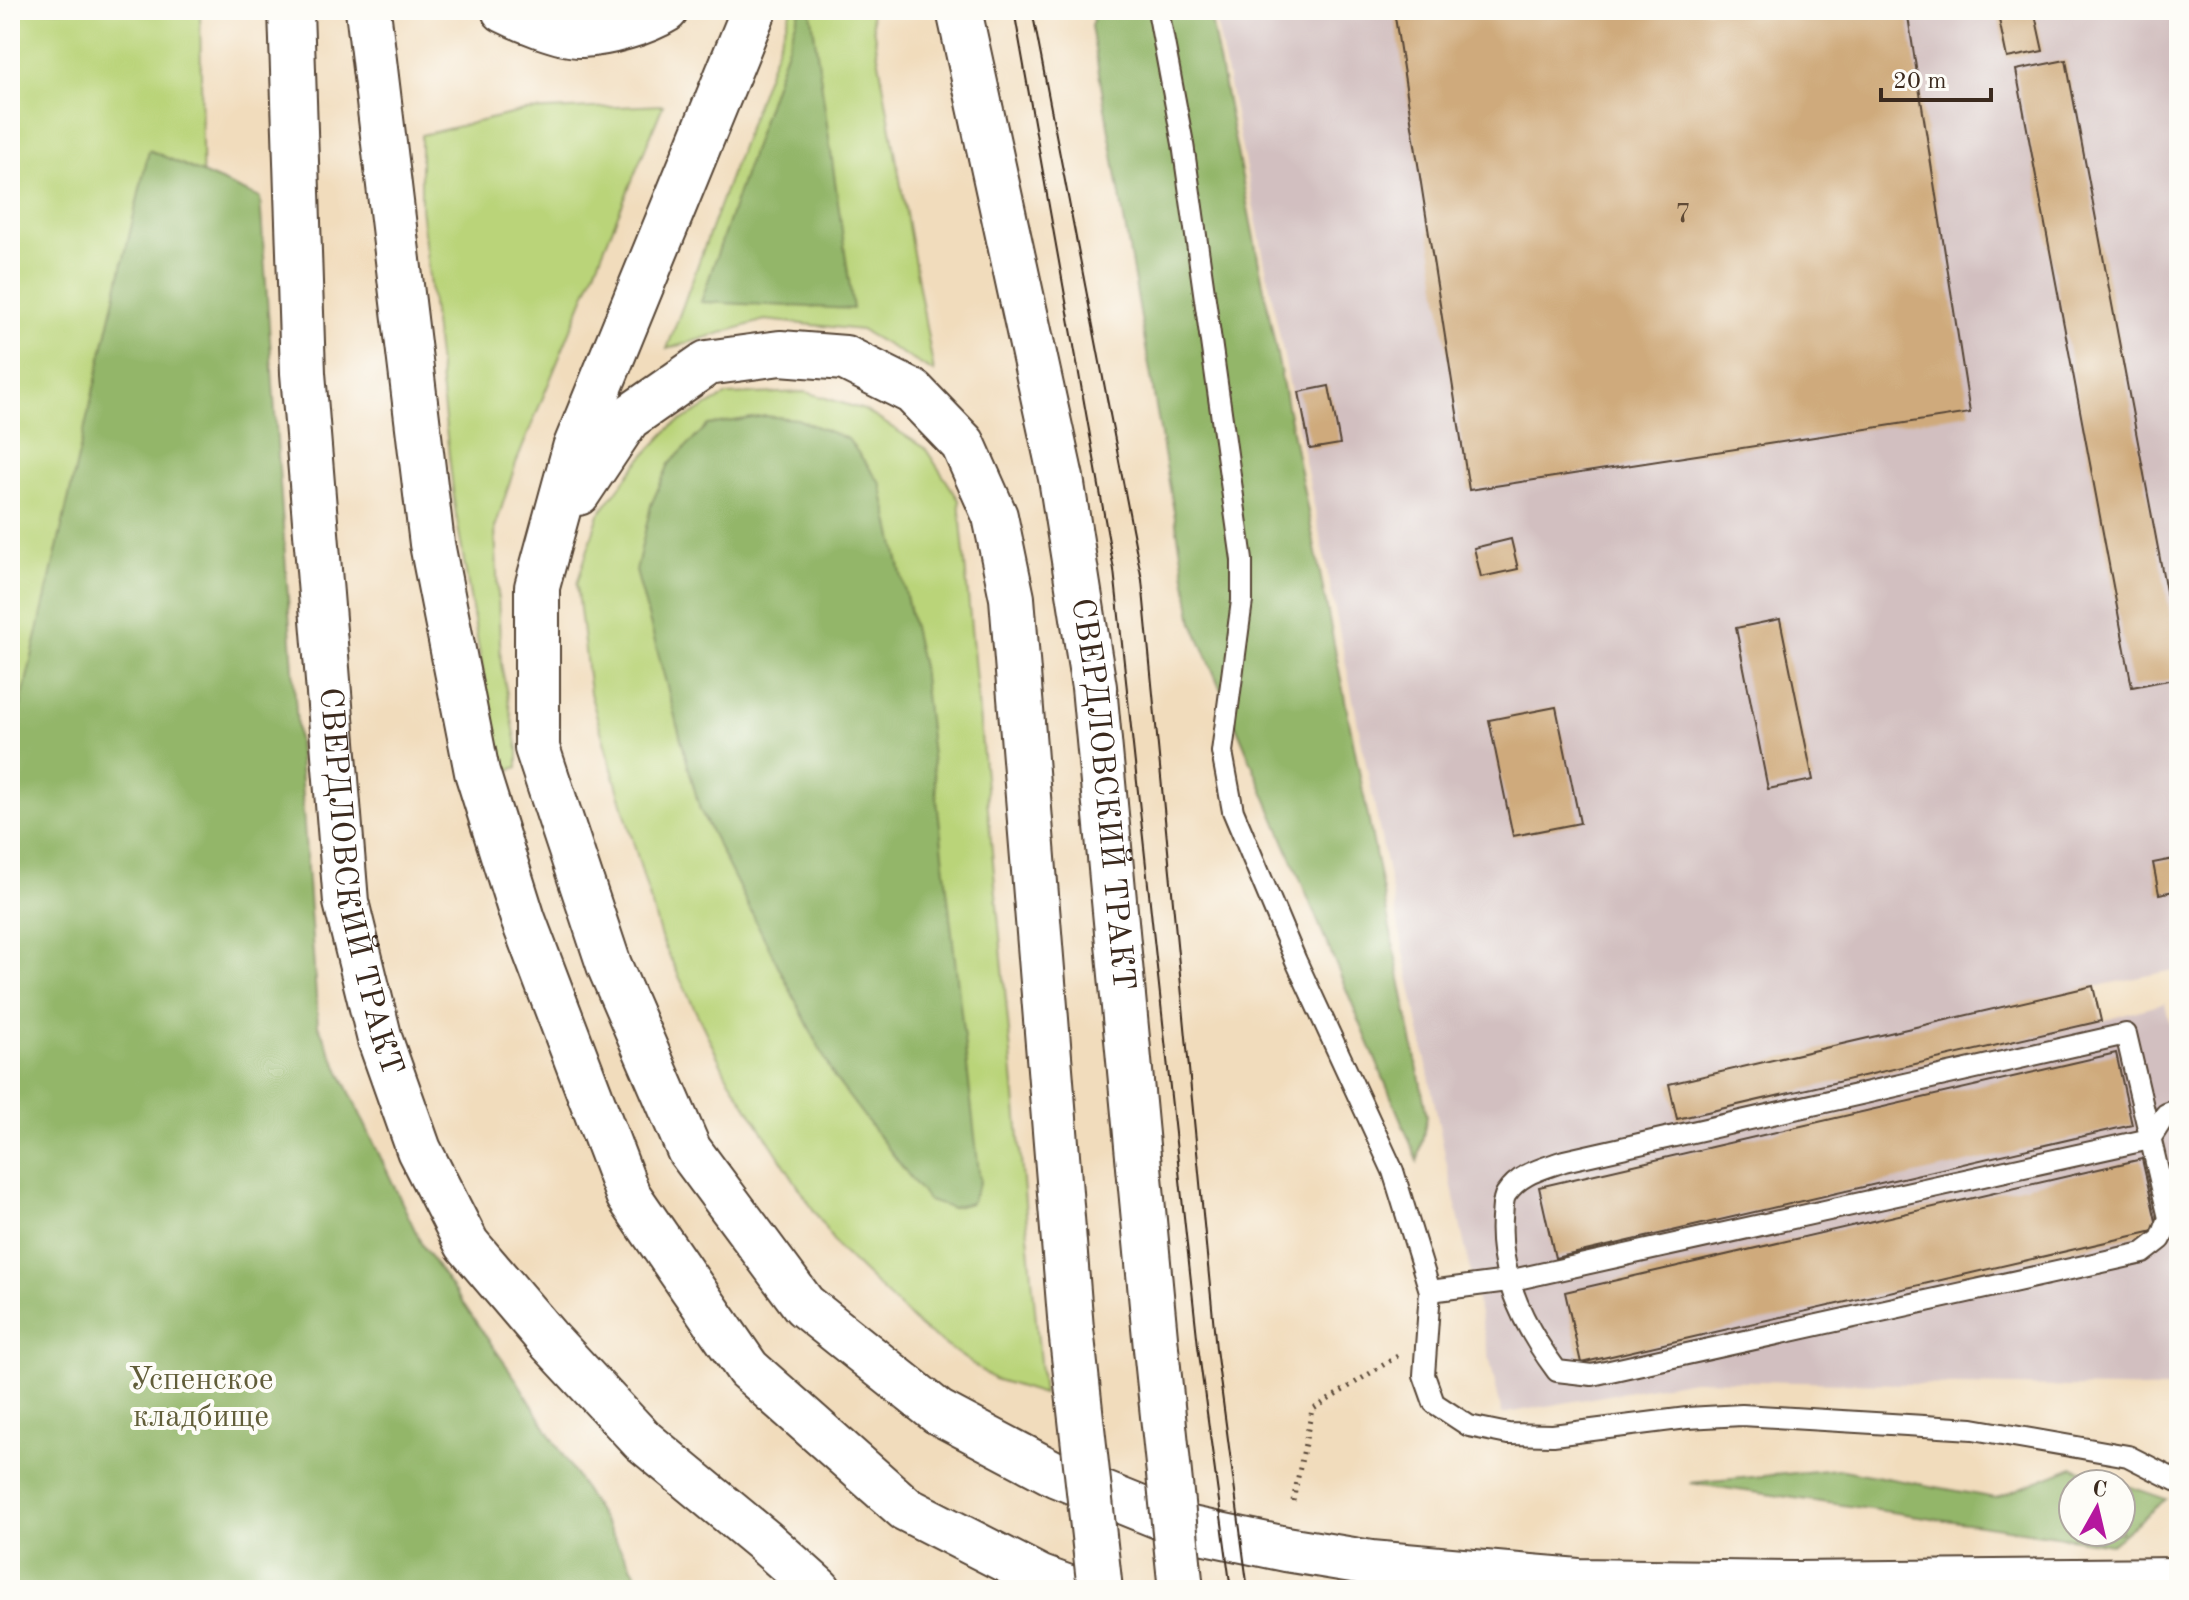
<svg xmlns="http://www.w3.org/2000/svg" width="2189" height="1600" viewBox="0 0 2189 1600" font-family="'Old Standard TT',serif">
	<style>
		.industrial { fill: #d2bfc0 }
		.green { fill: #bad479; stroke: #7a7f4c; stroke-width: 2 }
		.forest { fill: #93b669; stroke: #677044; stroke-width: 2; fill-rule: evenodd }
		.building { fill: #cfaa7b }
		.lines { fill: none; stroke-linecap: round; stroke-linejoin: round }
		.service-casing { stroke: #564536; stroke-width: 24 }
		.primary-casing { stroke: #564536; stroke-width: 48 }
		.path { stroke: #564536; stroke-width: 5; stroke-dasharray: 2 6; stroke-linecap: butt }
		.service { stroke: #fff; stroke-width: 20 }
		.primary { stroke: #fff; stroke-width: 44 }
		.tram { stroke: #3b2a1e; stroke-width: 2 }
		.primary-bridge-casing { stroke: #564536; stroke-width: 48; stroke-linecap: butt }
		.primary-bridge { stroke: #fff; stroke-width: 44 }
		.labels { text-anchor: middle; dominant-baseline: central; stroke-width: 8; stroke-linejoin: round; paint-order: stroke }
		.number-label { font-size: 28px; fill: #604a35 }
		.street-label { font-size: 32px; fill: #3b2a1e; stroke: #fdfcf7 }
		.park-label { font-size: 32px; fill: #615d39; stroke: #fdfcf7 }
	</style>
	<rect width="100%" height="100%" fill="#fdfcf7"/>
	<filter id="ink" filterUnits="userSpaceOnUse"><feTurbulence type="fractalNoise" baseFrequency=".0125" numOctaves="2"/><feDisplacementMap in="SourceGraphic" scale="16" xChannelSelector="R" yChannelSelector="G"/><feConvolveMatrix kernelMatrix="1 2 1 2 8 2 1 2 1" color-interpolation-filters="sRGB"/></filter>
	<filter id="wash" filterUnits="userSpaceOnUse"><feTurbulence type="fractalNoise" baseFrequency=".006" numOctaves="4" result="noise"/><feDisplacementMap in="SourceGraphic" scale="32" xChannelSelector="R" yChannelSelector="G"/><feGaussianBlur stdDeviation="1.8" result="paint"/><feColorMatrix in="noise" values="0 0 0 0 0 0 0 0 0 0 0 0 0 0 0 0 0 1.4 0 .05"/><feComposite in="paint" operator="in"/></filter>
	<g filter="url(#wash)">
		<rect width="100%" height="100%" fill="#f1dcbc"/>
		<polygon class="industrial" points="1214,10 2179,10 2179,969 2093,987 2102,1021 2165,1003 2179,1065 2179,1378 2169,1389 1693,1380 1502,1414 1447,1165"/>
		<g class="green">
			<polygon points="10,10 200,10 208,544 10,1590"/>
			<polygon points="791,10 870,10 934,372 861,330 765,320 667,349"/>
			<polygon points="663,105 516,463 495,528 501,664 518,749 518,767 509,770 497,756 455,508 421,207 421,135 524,111"/>
			<polygon points="806,392 864,410 925,448 959,500 1043,1394 994,1379 921,1328 838,1248 726,1074 662,941 590,693 577,584 599,514 640,460 672,426 727,395"/>
		</g>
		<g class="forest">
			<polygon points="800,10 811,10 853,309 701,302"/>
			<polygon points="1096,10 1209,10 1427,1116 1418,1161 1193,623 1091,26"/>
			<polygon points="149,150 260,198 318,1025 422,1245 518,1382 646,1590 10,1590 10,752"/>
			<polygon points="765,416 797,419 848,439 881,484 922,667 980,1181 971,1203 951,1208 928,1201 834,1077 700,810 636,571 651,505 669,464 708,425"/>
			<path d="M2073 1467 2166 1499 2111 1544 1690 1483 1837 1469 1996 1498ZM2121 1484V1532H2073V1484Z"/>
		</g>
		<g id="blocks">
			<g class="building">
				<polygon points="1438,10 1907,10 1970,413 1469,490 1395,17"/>
				<polygon points="1997,10 2034,10 2043,51 2007,58"/>
				<polygon points="2066,60 2179,660 2179,678 2132,687 2016,70"/>
				<polygon points="1329,386 1340,444 1310,449 1299,392"/>
				<polygon points="1511,539 1518,569 1481,577 1474,548"/>
				<polygon points="1780,619 1813,780 1768,789 1736,628"/>
				<polygon points="1556,707 1580,823 1513,836 1489,720"/>
				<polygon points="2179,858 2179,890 2159,894 2153,863"/>
				<polygon points="2093,986 2101,1021 1677,1119 1669,1084"/>
				<polygon points="2116,1053 2132,1125 1555,1258 1539,1187"/>
				<polygon points="2142,1159 2158,1230 1581,1363 1565,1292"/>
			</g>
		</g>
	</g>
	<g filter="url(#ink)">
		<use href="#blocks" fill-opacity="0" stroke="#564536" stroke-width="2"/>
		<g class="lines">
			<g class="service-casing">
				<g id="service">
					<polyline points="1158,10 1183,144 1242,560 1242,601 1222,752 1233,811 1296,961 1393,1171 1430,1291 1424,1375 1434,1403 1469,1426 1508,1434 1553,1435 1687,1418 1742,1415 1973,1429 2128,1456 2179,1482"/>
					<path d="M2126 1034 2169 1218 2161 1239 2143 1253 1592 1375 1557 1371C1524 1327 1498 1275 1502 1218 1503 1210 1502 1200 1506 1194 1520 1173 1542 1169 1564 1161Z"/>
					<polyline points="1430,1291 1508,1281 2150,1139 2166,1114 2179,1109"/>
				</g>
			</g>
			<g class="primary-casing">
				<g id="primary">
					<path id="s1" d="M291 10 303 373 346 902 380 1040 419 1150 467 1244 547 1338 642 1440 763 1540 819 1590"/>
					<polyline points="368,10 432,544 477,772 523,919 628,1195 748,1369 906,1509 1041,1578 1074,1590"/>
					<path d="M504 10C522 19 562 36 582 35 607 34 645 23 666 10"/>
					<polyline points="754,10 575,448 537,587 537,748 609,965 689,1150 804,1305 938,1412 1057,1475 1191,1529 1286,1549 1371,1563 1578,1581 1794,1584 2179,1580"/>
					<path id="s2" d="M959 10 1061 478 1094 687 1156 1348"/>
					<polyline points="578,493 628,418 707,363 780,353 845,358 913,392 963,444 995,516 1012,598 1071,1329"/>
				</g>
			</g>
			<polyline class="path" points="1293,1501 1312,1410 1399,1355"/>
			<use href="#service" class="service"/>
			<use href="#primary" class="primary"/>
			<g class="tram">
				<polyline points="1014,10 1114,570 1198,1346 1231,1590"/>
				<polyline points="1032,10 1142,580 1216,1349 1248,1590"/>
			</g>
			<g class="primary-bridge-casing">
				<g id="primary-bridge">
					<polyline points="1071,1329 1100,1590"/>
					<polyline points="1156,1348 1181,1590"/>
				</g>
			</g>
			<use href="#primary-bridge" class="primary-bridge"/>
		</g>
	</g>
	<g class="labels">
		<g class="number-label">
			<text x="1683" y="215">7</text>
		</g>
		<g class="street-label">
			<text stroke="none"><textPath href="#s2" startOffset="798">СВЕРДЛОВСКИЙ ТРАКТ</textPath></text>
			<text stroke="none"><textPath href="#s1" startOffset="876">СВЕРДЛОВСКИЙ ТРАКТ</textPath></text>
		</g>
		<g class="park-label">
			<text x="201" y="1381">Успенское<tspan x="201" dy="37">кладбище</tspan></text>
		</g>
	</g>
	<rect width="2189" height="1600" fill="none" stroke="#fdfcf7" stroke-width="40"/>
	<g transform="translate(2097 1508) rotate(8)"><circle r="38" fill="#fdfcf7" stroke="#afa8a0" stroke-width="2"/>
	<path d="M0-6L14 30L0 20L-14 30Z" fill="#b5179e"/>
	<text y="-12" font-size="22" font-weight="bold" text-anchor="middle" fill="#3b2a1e">С</text>
	</g>
	<path d="M1881 88v12h110v-12" fill="none" stroke="#3b2a1e" stroke-width="4"/>
	<text x="1893" y="88" font-size="24" fill="#3b2a1e" stroke="#fdfcf7" stroke-width="6" paint-order="stroke">20 m</text>
</svg>
